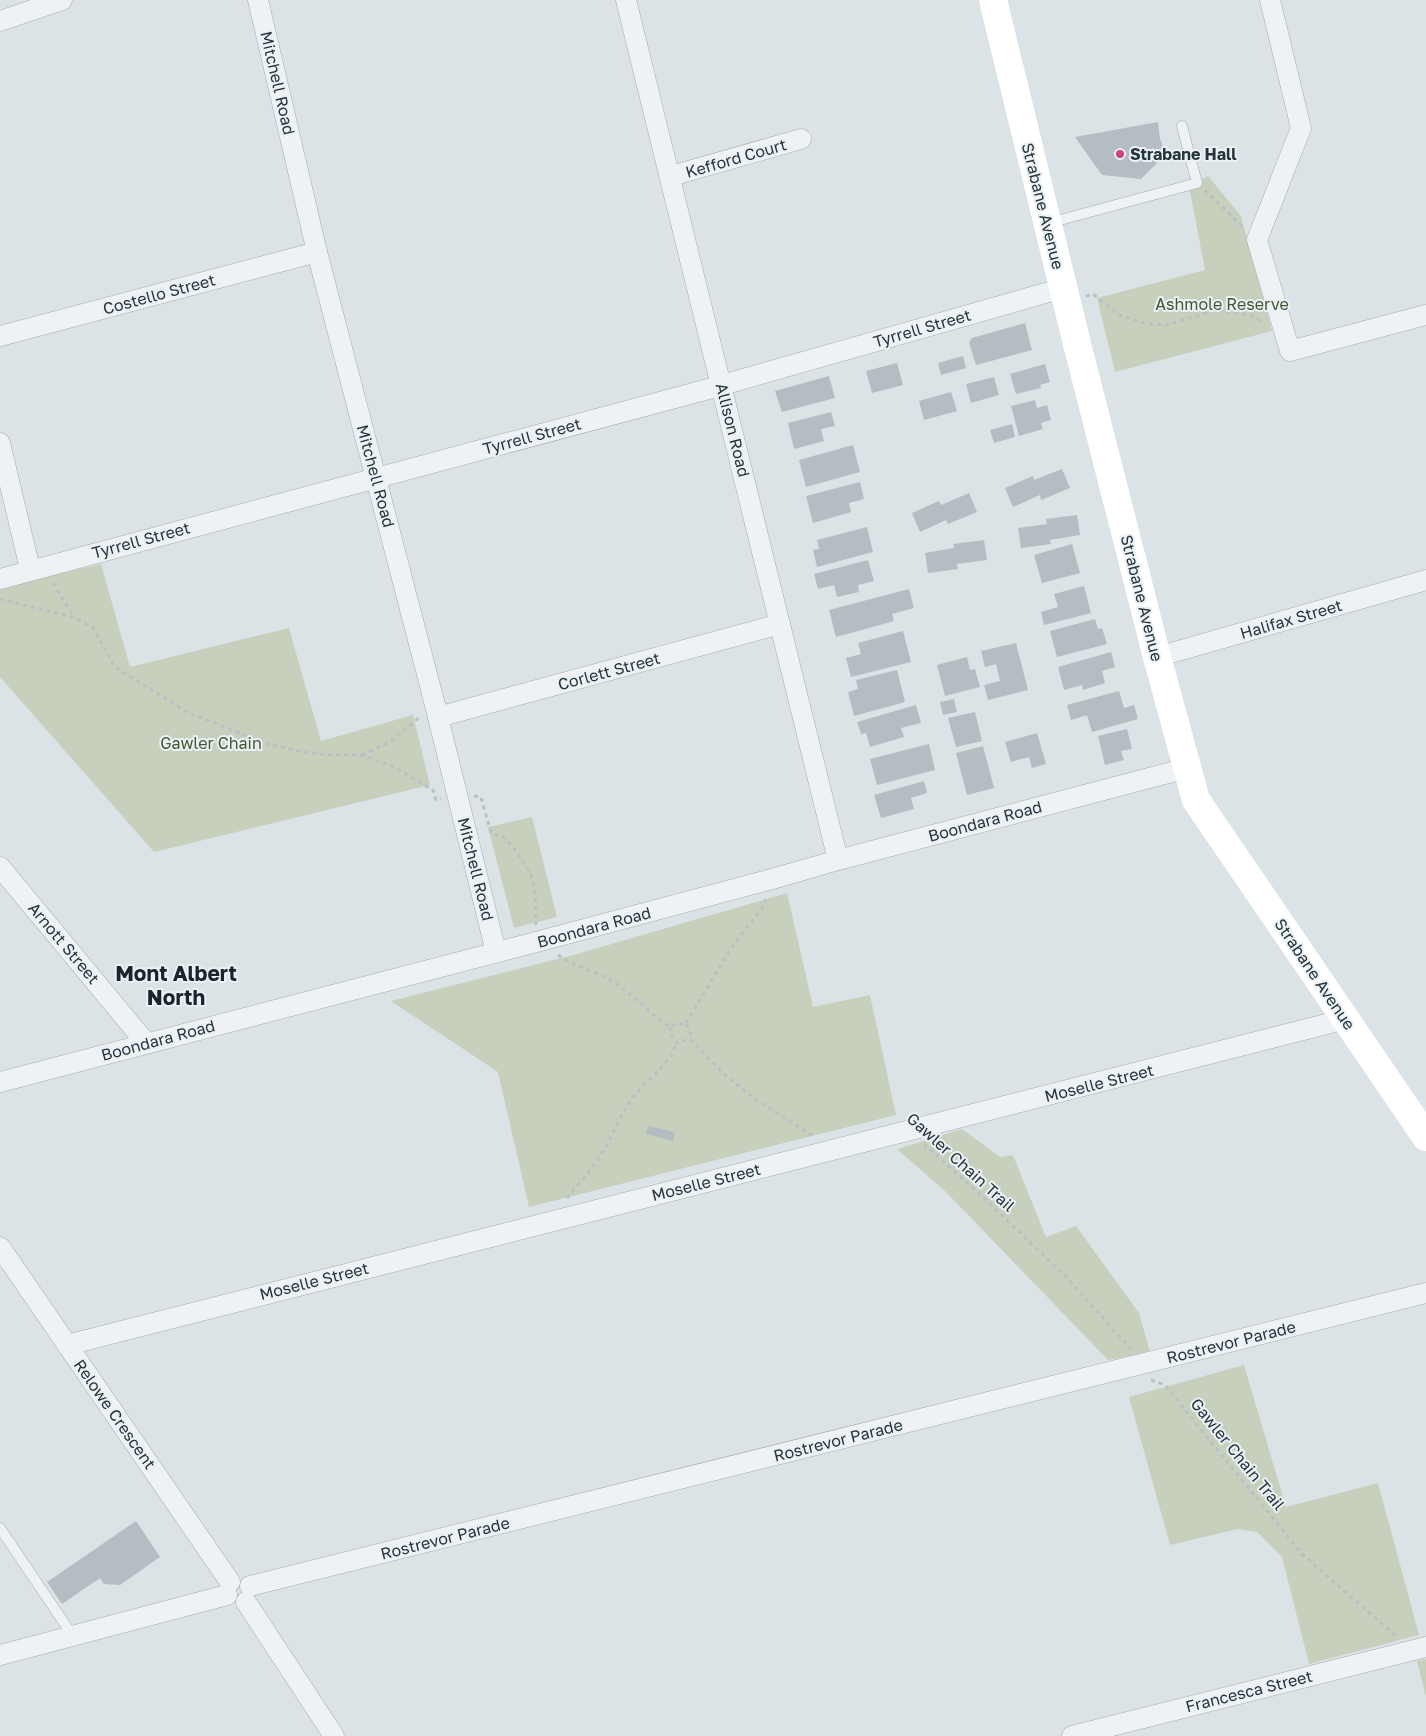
<svg xmlns="http://www.w3.org/2000/svg" width="1426" height="1736" viewBox="0 0 1426 1736" font-family="'Golos Text',sans-serif">
	<style>
		.green { fill: #c7d0bd }
		.building { fill: #b3bdc2 }
		.lines { fill: none; stroke-linecap: round; stroke-linejoin: round }
		.lane-casing { stroke: #a2abb0; stroke-width: 11 }
		.street-casing { stroke: #a2abb0; stroke-width: 21 }
		.path { stroke: #bac1c4; stroke-width: 3; stroke-dasharray: 4 4; stroke-linecap: butt }
		.lane { stroke: #eef2f4; stroke-width: 10 }
		.street { stroke: #eef2f4; stroke-width: 20 }
		.secondary { stroke: #fff; stroke-width: 28 }
		.poi-dot { fill: #ca417c; stroke: #ebf1f4; stroke-width: 2 }
		.labels { text-anchor: middle; dominant-baseline: central; stroke-width: 4; stroke-linejoin: round; paint-order: stroke }
		.street-label { font-size: 16px; fill: #26343c; stroke: #ebf1f4 }
		.poi-label { font-size: 16px; font-weight: bold; fill: #26343c; stroke: #ebf1f4; text-anchor: start }
		.park-label { font-size: 16px; fill: #445734; stroke: #ebf1f4 }
		.district-label { font-size: 21px; font-weight: bold; fill: #19252c; stroke: #ebf1f4 }
	</style>
	<rect width="100%" height="100%" fill="#dce3e6"/>
	<g class="green">
		<polygon points="1208,176 1241,216 1272,331 1115,372 1097,298 1205,270 1189,186"/>
		<polygon points="101,564 130,667 289,628 321,741 413,715 430,785 154,852 0,677 0,588"/>
		<polygon points="532,817 557,917 514,928 488,827"/>
		<polygon points="787,893 813,1007 870,995 896,1115 529,1207 498,1072 391,1001 577,954"/>
		<polygon points="962,1129 1000,1157 1013,1155 1046,1237 1076,1226 1139,1313 1150,1352 1108,1360 946,1192 897,1149"/>
		<polygon points="1244,1365 1286,1507 1378,1483 1419,1635 1309,1664 1282,1557 1257,1532 1238,1529 1170,1545 1129,1397"/>
		<polygon points="1426,1659 1426,1697 1417,1661"/>
	</g>
	<g class="building">
		<polygon points="1158,122 1160,139 1164,149 1157,163 1141,179 1102,175 1075,137"/>
		<polygon points="1025,323 1032,350 976,365 969,343 972,338"/>
		<polygon points="963,356 966,368 941,375 938,363"/>
		<polygon points="897,363 903,385 872,393 866,371"/>
		<polygon points="1045,364 1050,382 1040,385 1041,388 1016,394 1010,374"/>
		<polygon points="829,376 835,398 782,412 775,391"/>
		<polygon points="994,377 999,395 971,403 966,384"/>
		<polygon points="951,392 957,411 924,420 919,401"/>
		<polygon points="1035,400 1037,408 1047,405 1051,420 1041,423 1043,429 1019,436 1011,406"/>
		<polygon points="831,412 835,426 821,429 824,441 794,449 788,423"/>
		<polygon points="1012,424 1015,437 994,443 990,430"/>
		<polygon points="853,445 860,472 806,487 799,460"/>
		<polygon points="1062,469 1070,488 1041,500 1040,495 1013,507 1005,488 1033,476 1034,480"/>
		<polygon points="860,482 864,499 849,503 851,512 813,523 806,496"/>
		<polygon points="969,493 977,512 948,524 946,520 920,532 912,513 939,501 941,505"/>
		<polygon points="1077,515 1080,535 1050,540 1051,544 1021,548 1018,528 1047,524 1046,519"/>
		<polygon points="867,527 873,552 817,567 813,550 819,549 817,540"/>
		<polygon points="984,540 987,560 957,564 958,569 928,573 925,553 954,548 953,544"/>
		<polygon points="1072,544 1080,573 1042,583 1034,555"/>
		<polygon points="868,560 874,581 858,585 859,592 837,597 834,585 818,589 814,574"/>
		<polygon points="1084,586 1091,613 1044,625 1041,612 1058,607 1054,594"/>
		<polygon points="909,589 914,608 892,614 894,621 836,637 829,610"/>
		<polygon points="1095,619 1098,629 1102,628 1107,644 1057,657 1050,631"/>
		<polygon points="903,631 911,662 851,677 846,658 861,654 858,643"/>
		<polygon points="1016,643 1028,690 988,700 984,685 1000,681 996,664 985,667 981,651"/>
		<polygon points="1111,652 1115,667 1102,671 1105,683 1083,690 1082,685 1064,690 1058,667"/>
		<polygon points="967,657 970,670 975,669 980,687 945,696 937,665"/>
		<polygon points="897,670 905,702 854,716 848,692 858,689 856,680"/>
		<polygon points="1119,691 1124,708 1134,705 1138,719 1092,732 1087,715 1071,720 1067,705"/>
		<polygon points="954,699 957,712 943,715 940,702"/>
		<polygon points="916,705 921,723 901,728 904,737 870,747 866,733 861,734 857,722"/>
		<polygon points="975,712 982,741 956,747 948,718"/>
		<polygon points="1127,729 1132,749 1121,751 1124,760 1105,765 1098,736"/>
		<polygon points="1037,733 1046,764 1032,768 1029,757 1011,762 1005,742"/>
		<polygon points="929,744 935,770 877,785 870,759"/>
		<polygon points="983,746 994,788 967,795 956,753"/>
		<polygon points="924,781 927,793 911,798 914,809 881,818 874,795"/>
		<polygon points="648,1126 675,1132 673,1141 646,1134"/>
		<polygon points="136,1521 160,1557 120,1585 104,1584 100,1578 62,1604 47,1582"/>
	</g>
	<g class="lines">
		<g class="lane-casing">
			<g id="lane">
				<polyline points="1049,223 1197,183 1182,126"/>
				<polyline points="0,1528 73,1636"/>
			</g>
		</g>
		<g class="street-casing">
			<g id="street">
				<polyline points="258,0 317,252 435,705 496,952"/>
				<polyline points="626,0 838,860"/>
				<polyline points="1270,0 1301,128 1257,240 1290,351 1426,315"/>
				<polyline points="0,21 62,0"/>
				<polyline points="671,176 801,139"/>
				<polyline points="0,336 317,252"/>
				<polyline points="0,443 30,569"/>
				<polyline points="0,579 701,391 1063,288"/>
				<polyline points="1157,657 1426,580"/>
				<polyline points="438,717 780,624"/>
				<polyline points="0,867 146,1043"/>
				<polyline points="0,1082 540,941 772,879 838,860 1187,768"/>
				<polyline points="0,1247 230,1582"/>
				<polyline points="67,1345 1346,1019"/>
				<polyline points="250,1586 1426,1293"/>
				<polyline points="246,1602 334,1736"/>
				<polyline points="0,1655 227,1595"/>
				<polyline points="1072,1736 1426,1647"/>
			</g>
		</g>
		<g class="path">
			<polyline points="1205,190 1244,228"/>
			<polyline points="1086,296 1093,294 1119,315 1147,324 1167,325 1216,310 1251,315 1264,323"/>
			<polyline points="53,583 73,616"/>
			<polyline points="0,599 73,617 93,628 115,667 189,713 268,744 303,752 328,755 361,755 392,766 433,790 436,800 441,799"/>
			<polyline points="362,755 391,741 421,716"/>
			<polyline points="474,796 481,797 491,833 503,837 513,847 530,872 535,890 536,925"/>
			<path d="M558 955C573 966 593 970 610 980 632 993 649 1013 670 1027L674 1025 686 1023 690 1031V1039L726 1076 755 1099 813 1136"/>
			<polyline points="686,1023 731,948 764,906 766,898"/>
			<polyline points="670,1027 672,1037 676,1043 690,1039"/>
			<polyline points="924,1144 985,1199 1068,1279 1131,1349"/>
			<path d="M567 1198C579 1184 592 1169 602 1153 613 1136 619 1116 632 1099 646 1079 669 1067 676 1043"/>
			<polyline points="1151,1380 1165,1385 1302,1554 1397,1637"/>
		</g>
		<use href="#lane" class="lane"/>
		<use href="#street" class="street"/>
		<polyline class="secondary" points="993,0 1078,348 1157,657 1196,800 1426,1137"/>
	</g>
	<circle class="poi-dot" cx="1120" cy="154" r="5"/>
	<g class="labels">
		<g class="street-label">
			<text transform="translate(278 83) rotate(77)">Mitchell Road</text>
			<text transform="translate(736 158) rotate(-16)">Kefford Court</text>
			<text transform="translate(1043 206) rotate(76)">Strabane Avenue</text>
			<text transform="translate(159 294) rotate(-15)">Costello Street</text>
			<text transform="translate(922 328) rotate(-16)">Tyrrell Street</text>
			<text transform="translate(733 430) rotate(76)">Allison Road</text>
			<text transform="translate(532 436) rotate(-15)">Tyrrell Street</text>
			<text transform="translate(376 476) rotate(75)">Mitchell Road</text>
			<text transform="translate(141 540) rotate(-15)">Tyrrell Street</text>
			<text transform="translate(1142 598) rotate(76)">Strabane Avenue</text>
			<text transform="translate(1291 619) rotate(-16)">Halifax Street</text>
			<text transform="translate(609 671) rotate(-15)">Corlett Street</text>
			<text transform="translate(985 821) rotate(-15)">Boondara Road</text>
			<text transform="translate(476 869) rotate(76)">Mitchell Road</text>
			<text transform="translate(594 927) rotate(-15)">Boondara Road</text>
			<text transform="translate(64 943) rotate(50)">Arnott Street</text>
			<text transform="translate(1315 974) rotate(56)">Strabane Avenue</text>
			<text transform="translate(158 1040) rotate(-15)">Boondara Road</text>
			<text transform="translate(1099 1083) rotate(-14)">Moselle Street</text>
			<text transform="translate(961 1162) rotate(42)">Gawler Chain Trail</text>
			<text transform="translate(706 1182) rotate(-14)">Moselle Street</text>
			<text transform="translate(314 1281) rotate(-14)">Moselle Street</text>
			<text transform="translate(1231 1342) rotate(-14)">Rostrevor Parade</text>
			<text transform="translate(115 1414) rotate(55)">Relowe Crescent</text>
			<text transform="translate(838 1440) rotate(-14)">Rostrevor Parade</text>
			<text transform="translate(1238 1454) rotate(51)">Gawler Chain Trail</text>
			<text transform="translate(445 1538) rotate(-14)">Rostrevor Parade</text>
			<text transform="translate(1249 1691) rotate(-14)">Francesca Street</text>
		</g>
		<g class="poi-label">
			<text x="1130" y="154">Strabane Hall</text>
		</g>
		<g class="park-label">
			<text x="1222" y="304">Ashmole Reserve</text>
			<text x="211" y="743">Gawler Chain</text>
		</g>
		<g class="district-label">
			<text x="176" y="973">Mont Albert<tspan x="176" dy="24">North</tspan></text>
		</g>
	</g>
</svg>
